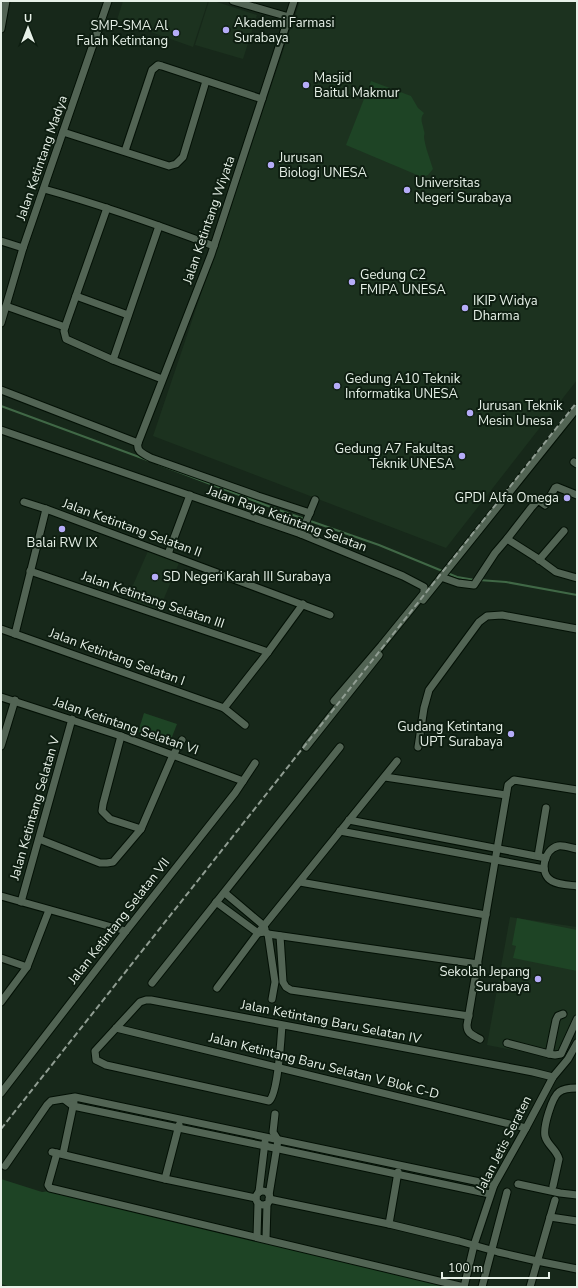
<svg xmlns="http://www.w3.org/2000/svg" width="578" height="1288" viewBox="0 0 578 1288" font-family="'Nunito Sans',sans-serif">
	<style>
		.built { fill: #1c321f }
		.green { fill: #1e4425 }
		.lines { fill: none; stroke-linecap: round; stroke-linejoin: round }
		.stream { stroke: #406846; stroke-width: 2 }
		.minor-casing { stroke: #031005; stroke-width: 9 }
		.minor { stroke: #526454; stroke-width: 7 }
		.rail { stroke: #909d92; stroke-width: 2; stroke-dasharray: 6 3; stroke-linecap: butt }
		.poi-dot { fill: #b5acf8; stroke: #0e1e11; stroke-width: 1.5 }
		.labels { text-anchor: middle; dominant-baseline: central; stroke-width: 4; stroke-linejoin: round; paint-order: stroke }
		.poi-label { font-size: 13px; fill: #e7f1e8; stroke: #0e1e11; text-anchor: start }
		.street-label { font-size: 13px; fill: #e7f1e8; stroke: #0e1e11 }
	</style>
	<rect width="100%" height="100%" fill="#17281a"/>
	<g class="built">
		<polygon points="123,1 208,1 193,47 117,20"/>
		<polygon points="209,1 214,1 257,15 243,59 195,45"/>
		<polygon points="300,1 577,1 577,380 446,548 153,436"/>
		<polygon points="148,551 179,563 159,610 131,600 130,592"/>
		<polygon points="510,917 577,927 577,1030 560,1059 487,1045"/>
	</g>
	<g class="green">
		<path d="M371 81 411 96 418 108 424 113C419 119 423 124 424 131 425 132 424 136 424 137 425 147 430 159 433 169L428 175 422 177 346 145Z"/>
		<polygon points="144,713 177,724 170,742 138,732"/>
		<polygon points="517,918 577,930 577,971 513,958 516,946 512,945"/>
		<polygon points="1,1179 42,1192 50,1191 452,1287 11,1287 1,1284"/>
	</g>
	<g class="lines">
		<g class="stream">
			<polyline points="1,406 150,461"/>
			<polyline points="158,464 276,509 379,545 457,577 475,580"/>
			<polyline points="479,580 506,582 577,595"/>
		</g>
		<g class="minor-casing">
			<g id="minor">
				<polyline points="233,1 289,17"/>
				<polyline points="1,29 6,1"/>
				<polyline points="63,132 169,166 176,164 183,157 206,81"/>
				<polyline points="125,151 152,70 158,65 162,66 262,99"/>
				<path d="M44 189C102 205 158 225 214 246"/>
				<polyline points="107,208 65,327 64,331 66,339 113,360 162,379"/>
				<polyline points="1,241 23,248"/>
				<polyline points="76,296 128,315"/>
				<polyline points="6,306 65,327"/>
				<polyline points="1,323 23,248 108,1"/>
				<polyline points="113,360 159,226"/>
				<polyline points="1,390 138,443 211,255 294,1"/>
				<polyline points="1,430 301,534 403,576 424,587 424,593 381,646 334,701"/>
				<path d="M138 443C136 452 144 454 151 458L258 496 310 513"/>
				<polyline points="574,462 577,464"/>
				<polyline points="24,502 46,509"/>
				<polyline points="301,534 315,500"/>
				<polyline points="507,539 537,558 556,572 577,578"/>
				<polyline points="168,554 190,495"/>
				<polyline points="539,560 564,531"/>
				<polyline points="30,571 268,652"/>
				<polyline points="441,577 458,583 474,585 495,553 507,539 531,508 538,500 545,505 555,488 557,487 577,495"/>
				<polyline points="423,600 577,408"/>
				<polyline points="1,629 224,708 245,725"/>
				<polyline points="15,634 46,509 330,615"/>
				<polyline points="1,697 121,736 243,781"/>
				<polyline points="224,708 268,652 303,604"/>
				<polyline points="121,736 103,804 102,811 110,819 141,829"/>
				<polyline points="1,746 15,700"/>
				<polyline points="306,747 379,655"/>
				<polyline points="418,747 424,708 429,690 479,622 487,616 502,615 577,629"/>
				<polyline points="385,777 506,795"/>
				<polyline points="349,820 546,858"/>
				<polyline points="340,831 544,869"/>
				<polyline points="39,839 100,863 107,863 113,862 141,829 173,755 182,740"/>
				<path d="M577 849C571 848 564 845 558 846 543 850 539 874 552 881 559 885 570 885 577 886"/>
				<polyline points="538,856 546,808"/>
				<polyline points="300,882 486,915"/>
				<polyline points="225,893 264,926 265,929"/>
				<polyline points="1,896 126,931"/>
				<polyline points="21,902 72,719"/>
				<polyline points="216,902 258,933 265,932 268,934 478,964"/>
				<polyline points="268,934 275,982 272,999"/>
				<polyline points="280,936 283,982 286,987 291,990 469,1016"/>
				<polyline points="1,958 27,967"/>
				<polyline points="152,983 340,747"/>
				<polyline points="217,988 258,933 397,761"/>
				<polyline points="1,1002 27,967 49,910"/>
				<path d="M282 1025C281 1038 278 1094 269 1101L106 1065 96 1060 95 1051 140 1002 146 1000H151L533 1072 553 1077"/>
				<polyline points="116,1028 526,1128"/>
				<path d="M480 1039C473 1035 467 1034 467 1025L508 785 514 780 577 790"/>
				<polyline points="507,1043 549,1054 556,1020 558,1016 563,1014"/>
				<polyline points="549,1054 555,1055 561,1054 577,1019"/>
				<polyline points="1,1093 126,931 235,793 255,763"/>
				<polyline points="65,1100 73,1106 265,1146 490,1194"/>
				<polyline points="52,1152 165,1179 256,1198"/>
				<polyline points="57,1153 48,1185 50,1188 464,1287"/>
				<polyline points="63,1154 74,1102"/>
				<polyline points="5,1166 47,1105 51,1101 75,1097 494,1185"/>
				<polyline points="165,1179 179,1125"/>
				<polyline points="518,1184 560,1193 577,1195"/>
				<path d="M553 1186 559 1159C557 1150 547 1145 545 1136 543 1127 552 1097 559 1092 564 1088 571 1088 577 1088"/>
				<circle cx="263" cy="1198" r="7"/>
				<polyline points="259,1192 265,1142"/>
				<polyline points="269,1195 278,1140 273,1132 275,1114"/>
				<polyline points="269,1199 389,1224 459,1241 498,1252 537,1261 577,1269"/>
				<polyline points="550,1217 577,1221"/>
				<polyline points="389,1224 398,1172"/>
				<polyline points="257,1237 258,1203"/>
				<polyline points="266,1239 267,1204"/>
				<polyline points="464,1287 474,1245 494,1185 526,1128 553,1077 568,1059 577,1043"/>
				<polyline points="482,1287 507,1192"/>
				<polyline points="530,1287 555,1200"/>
			</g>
		</g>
		<use href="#minor" class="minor"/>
		<polyline class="rail" points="1,1129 577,402"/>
	</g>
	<g class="poi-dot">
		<circle cx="226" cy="30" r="4"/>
		<circle cx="176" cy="33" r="4"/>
		<circle cx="306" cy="85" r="4"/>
		<circle cx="271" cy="165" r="4"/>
		<circle cx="407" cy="190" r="4"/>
		<circle cx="352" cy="282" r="4"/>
		<circle cx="465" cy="308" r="4"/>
		<circle cx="337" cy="386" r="4"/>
		<circle cx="470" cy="413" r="4"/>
		<circle cx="462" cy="456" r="4"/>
		<circle cx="567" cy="498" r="4"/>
		<circle cx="62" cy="529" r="4"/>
		<circle cx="155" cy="577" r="4"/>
		<circle cx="511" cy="734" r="4"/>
		<circle cx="538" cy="979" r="4"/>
	</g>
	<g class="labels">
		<g class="poi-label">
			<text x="234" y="23">Akademi Farmasi<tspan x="234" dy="15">Surabaya</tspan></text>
			<text x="168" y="26" text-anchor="end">SMP-SMA Al<tspan x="168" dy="15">Falah Ketintang</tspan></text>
			<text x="314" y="78">Masjid<tspan x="314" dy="15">Baitul Makmur</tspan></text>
			<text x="279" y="158">Jurusan<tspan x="279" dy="15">Biologi UNESA</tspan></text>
			<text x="415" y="183">Universitas<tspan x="415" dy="15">Negeri Surabaya</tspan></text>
			<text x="360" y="275">Gedung C2<tspan x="360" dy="15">FMIPA UNESA</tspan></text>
			<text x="473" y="301">IKIP Widya<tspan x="473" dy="15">Dharma</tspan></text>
			<text x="345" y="379">Gedung A10 Teknik<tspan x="345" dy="15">Informatika UNESA</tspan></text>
			<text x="478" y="406">Jurusan Teknik<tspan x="478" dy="15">Mesin Unesa</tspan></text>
			<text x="454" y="449" text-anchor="end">Gedung A7 Fakultas<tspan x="454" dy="15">Teknik UNESA</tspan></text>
			<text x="559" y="498" text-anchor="end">GPDI Alfa Omega</text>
			<text x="62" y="543" text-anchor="middle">Balai RW IX</text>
			<text x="163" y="577">SD Negeri Karah III Surabaya</text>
			<text x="503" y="727" text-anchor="end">Gudang Ketintang<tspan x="503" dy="15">UPT Surabaya</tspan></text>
			<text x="530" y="972" text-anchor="end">Sekolah Jepang<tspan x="530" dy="15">Surabaya</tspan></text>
		</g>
		<g class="street-label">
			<text transform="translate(42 158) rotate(-71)">Jalan Ketintang Madya</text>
			<text transform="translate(209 220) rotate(-71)">Jalan Ketintang Wiyata</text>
			<text transform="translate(287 519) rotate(20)">Jalan Raya Ketintang Selatan</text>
			<text transform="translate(132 528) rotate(20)">Jalan Ketintang Selatan II</text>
			<text transform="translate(153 600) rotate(19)">Jalan Ketintang Selatan III</text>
			<text transform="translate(117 657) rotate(20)">Jalan Ketintang Selatan I</text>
			<text transform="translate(126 726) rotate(19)">Jalan Ketintang Selatan VI</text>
			<text transform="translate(35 808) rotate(-74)">Jalan Ketintang Selatan V</text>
			<text transform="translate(119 921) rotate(-52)">Jalan Ketintang Selatan VII</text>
			<text transform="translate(331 1022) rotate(11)">Jalan Ketintang Baru Selatan IV</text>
			<text transform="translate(324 1066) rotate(14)">Jalan Ketintang Baru Selatan V Blok C-D</text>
			<text transform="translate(504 1144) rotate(-63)">Jalan Jetis Seraten</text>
		</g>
	</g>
	<rect width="578" height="1288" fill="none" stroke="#e7f1e8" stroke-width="4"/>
	<g transform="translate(28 28)" stroke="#0e1e11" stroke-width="3" paint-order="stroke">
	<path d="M0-3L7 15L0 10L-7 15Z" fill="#e7f1e8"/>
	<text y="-6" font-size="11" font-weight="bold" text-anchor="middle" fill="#e7f1e8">U</text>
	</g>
	<path d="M442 1272v6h107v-6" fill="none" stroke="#e7f1e8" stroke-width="2"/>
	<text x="448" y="1272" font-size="12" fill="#e7f1e8" stroke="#0e1e11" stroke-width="3" paint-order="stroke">100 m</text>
</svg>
